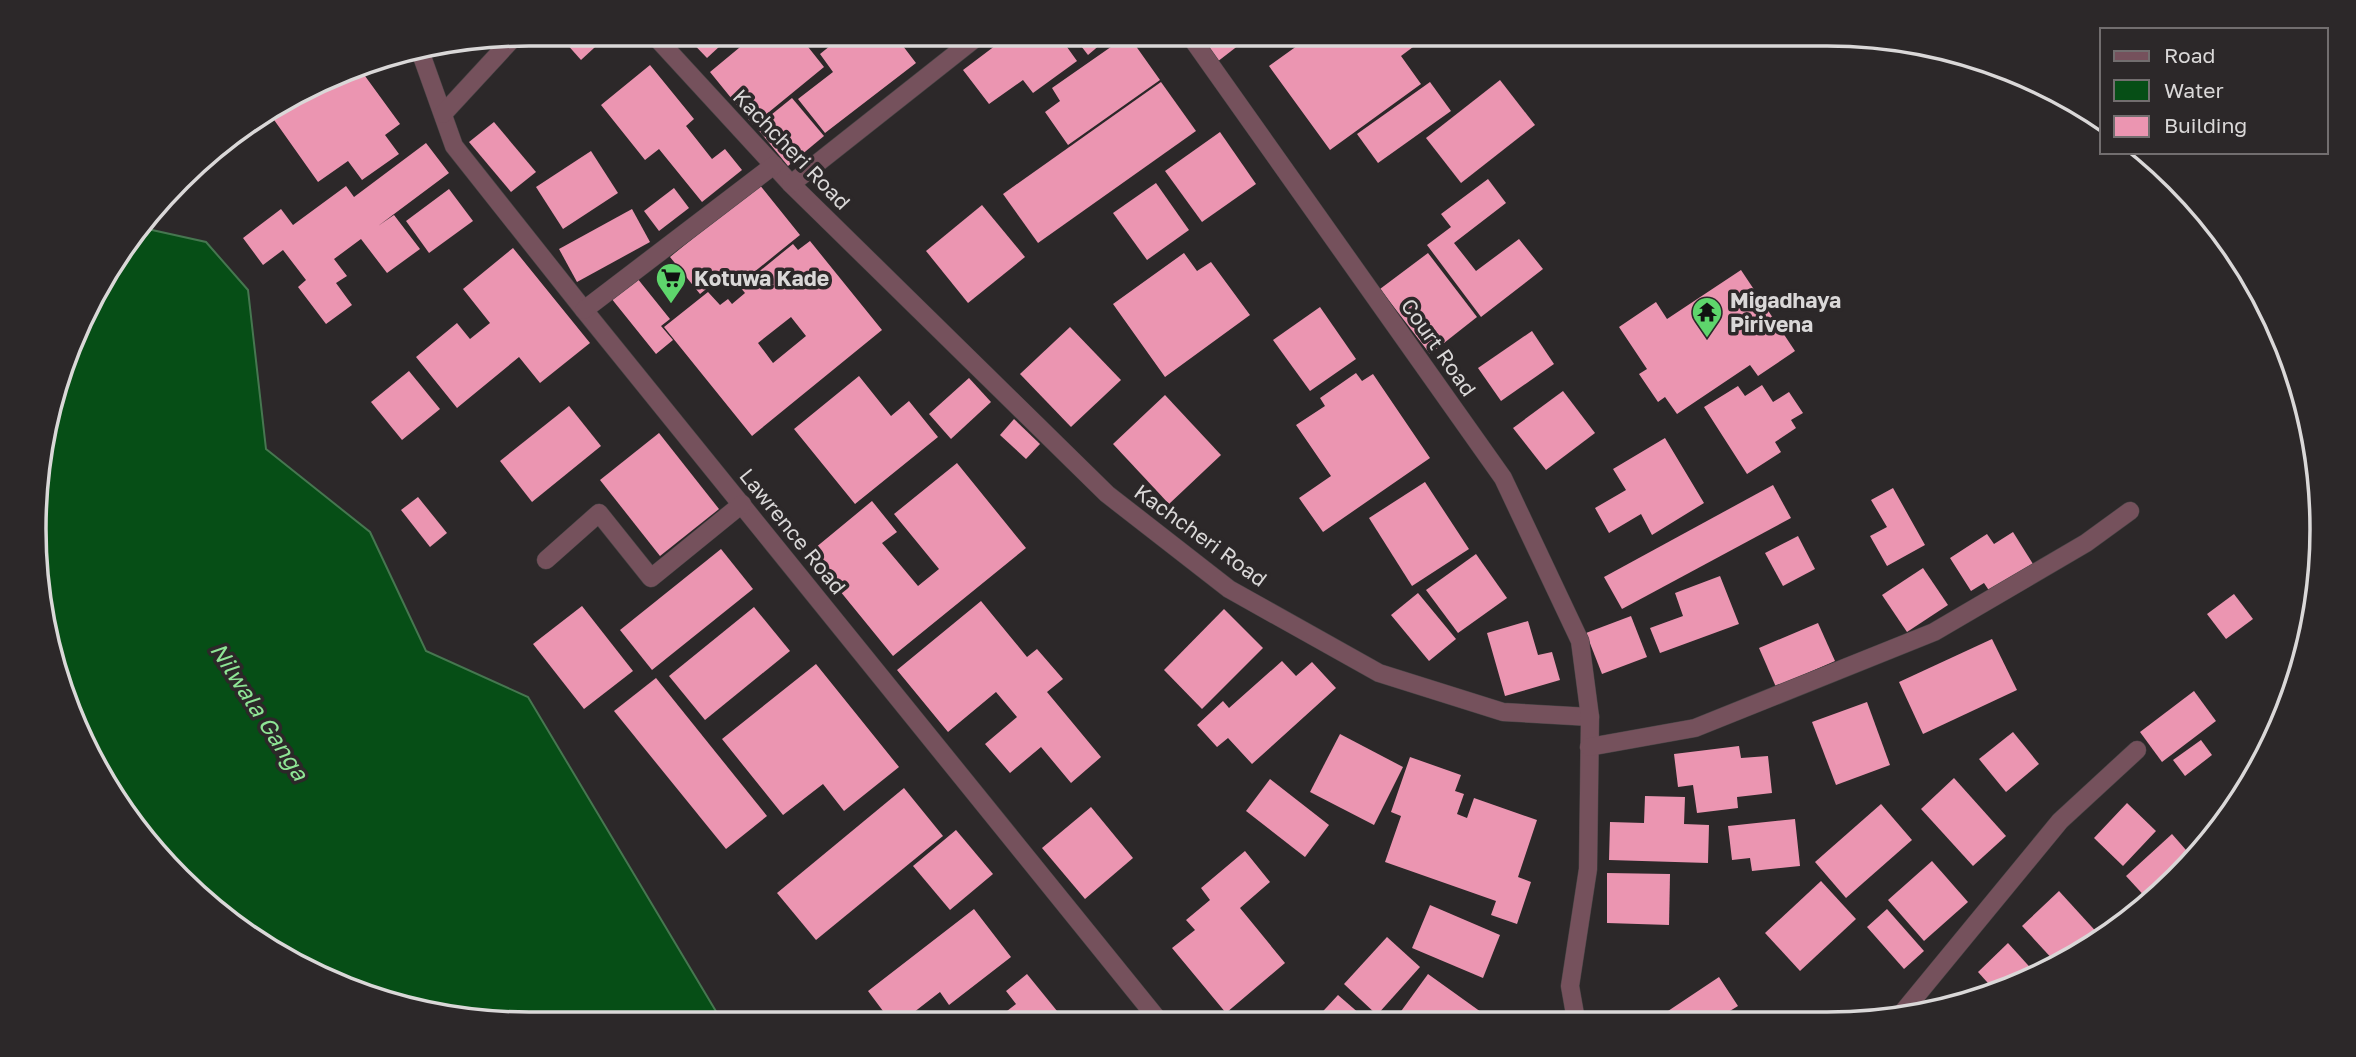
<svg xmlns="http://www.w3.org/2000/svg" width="2356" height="1057" viewBox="0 0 2356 1057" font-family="'Golos Text',sans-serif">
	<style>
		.water { fill: #064e16; stroke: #467750; stroke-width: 2 }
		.building { fill: #eb95b1; fill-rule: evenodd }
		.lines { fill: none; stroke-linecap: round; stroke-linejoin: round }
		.minor-casing { stroke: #484445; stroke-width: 19 }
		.minor { stroke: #75515c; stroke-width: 18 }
		.labels { text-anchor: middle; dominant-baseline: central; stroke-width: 7; stroke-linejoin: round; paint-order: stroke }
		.street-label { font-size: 21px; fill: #dad8d8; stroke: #2c2829 }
		.poi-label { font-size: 21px; font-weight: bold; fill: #dad8d8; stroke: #2c2829; text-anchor: start }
		.water-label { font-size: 23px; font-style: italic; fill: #8ee595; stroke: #2c2829 }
		.rim { fill: none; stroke: #dad8d8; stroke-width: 3.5 }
	</style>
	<rect width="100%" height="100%" fill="#2c2829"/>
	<polygon class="water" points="143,228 206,242 248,290 266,449 370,532 426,651 528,697 723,1023 528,1024 432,1014 339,986 202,901 116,796 95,766 60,688 38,594 43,432 100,281"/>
	<g class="building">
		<polygon points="557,33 605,33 607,36 581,60"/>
		<polygon points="683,33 734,33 707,58"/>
		<polygon points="757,33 766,33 775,45 789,33 797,33 824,67 753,125 710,72"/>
		<polygon points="846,33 893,33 916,63 825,133 798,99 833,72 820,54"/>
		<polygon points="1012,33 1057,33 1077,61 1033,93 1023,80 989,104 963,70"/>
		<polygon points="1071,33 1114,33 1088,55"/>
		<polygon points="1199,33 1245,33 1248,38 1217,62 1197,35"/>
		<polygon points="1315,33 1409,33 1417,44 1401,56 1421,84 1330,150 1269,66"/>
		<polygon points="1128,35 1160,80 1068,145 1045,112 1060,101 1052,88"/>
		<polygon points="357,65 400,124 385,135 399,154 362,180 348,161 318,182 272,117 287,106 282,99"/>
		<polygon points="650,65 694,119 686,126 712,159 725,149 742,170 702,202 659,149 645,160 601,105"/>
		<polygon points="1500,80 1535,125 1461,183 1426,138"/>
		<polygon points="1161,82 1196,131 1038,243 1003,194"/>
		<polygon points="1430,82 1451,111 1378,163 1357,134"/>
		<polygon points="792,98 824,136 788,166 756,127"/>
		<polygon points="494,122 536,172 511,192 469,142"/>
		<polygon points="1220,132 1256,184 1202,222 1165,171"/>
		<polygon points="426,143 449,173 378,226 394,215 420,249 387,273 361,239 334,259 347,276 336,283 352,305 326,324 298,287 306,280 283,250 263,265 243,238 281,209 293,225 346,186 354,197"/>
		<polygon points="591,151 618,193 563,229 536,187"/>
		<polygon points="1488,179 1506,203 1454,243 1476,271 1519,239 1543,269 1481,317 1427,245 1451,227 1441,214"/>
		<polygon points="1156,183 1189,230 1147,260 1113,213"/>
		<polygon points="759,184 800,235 738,285 727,272 700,294 670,257"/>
		<polygon points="674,188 689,208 659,231 644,211"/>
		<polygon points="449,189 473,221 429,253 406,221"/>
		<polygon points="982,205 1025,257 968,303 926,251"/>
		<polygon points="632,209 650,242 577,282 559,249"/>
		<path d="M810 241 882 330 752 436 664 327 708 292 720 305 728 299 732 304 745 293 740 287 793 244 798 250ZM791 317 806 336 773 363 758 343Z"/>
		<polygon points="513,248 590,343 540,383 519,357 457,408 416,357 457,323 470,339 490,323 463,289"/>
		<polygon points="1184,253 1197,271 1211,262 1250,315 1165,377 1113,304"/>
		<polygon points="1428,253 1477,317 1430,354 1380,289"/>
		<polygon points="1741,270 1795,351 1758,376 1750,365 1677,414 1665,397 1658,402 1639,374 1647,369 1619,327 1656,302 1667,319"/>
		<polygon points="637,278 670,319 661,326 673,340 656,354 611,298"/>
		<polygon points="1320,307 1356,359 1310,391 1273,340"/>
		<polygon points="1070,327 1121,380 1071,427 1020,374"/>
		<polygon points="1532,331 1554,364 1501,401 1478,368"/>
		<polygon points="409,371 440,409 402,440 371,402"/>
		<polygon points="1356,373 1362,381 1373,374 1430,458 1323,532 1299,498 1331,476 1296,425 1325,406 1320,398"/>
		<polygon points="859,376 891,416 909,401 938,437 855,504 794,429"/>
		<polygon points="969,378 991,402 951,439 929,414"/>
		<polygon points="1762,385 1773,402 1789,392 1803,413 1791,420 1796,428 1775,442 1781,452 1747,474 1704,407 1738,386 1745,396"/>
		<polygon points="1563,391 1595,433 1546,470 1513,428"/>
		<polygon points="1165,395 1221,455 1169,504 1113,444"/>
		<polygon points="569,406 601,446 532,502 500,461"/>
		<polygon points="1014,419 1040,444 1026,459 1000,435"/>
		<polygon points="659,433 719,509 660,556 600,480"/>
		<polygon points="1665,438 1704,503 1652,535 1641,514 1609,533 1595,508 1626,490 1613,469"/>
		<polygon points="957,463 1026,548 893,656 809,553 872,501 897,532 882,543 918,586 939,569 894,514"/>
		<polygon points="1425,482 1469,549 1412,586 1369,518"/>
		<polygon points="1773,485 1791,518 1622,609 1604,577"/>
		<polygon points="1893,488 1925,545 1887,566 1870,536 1887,527 1871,500"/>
		<polygon points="418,497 447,533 430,547 401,510"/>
		<polygon points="2013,532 2033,564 1990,592 1984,583 1971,591 1950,558 1987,534 1994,544"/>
		<polygon points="1798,536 1815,569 1783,586 1765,553"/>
		<polygon points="721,549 753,589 652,670 620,630"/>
		<polygon points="1476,554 1507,598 1458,633 1426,590"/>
		<polygon points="1923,568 1948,605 1907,632 1882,595"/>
		<polygon points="1720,576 1739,624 1660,653 1650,628 1683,616 1675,593"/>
		<polygon points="1418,593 1456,639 1429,661 1391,615"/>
		<polygon points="2234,594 2253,619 2226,639 2207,614"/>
		<polygon points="981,601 1027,657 1037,649 1063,679 1047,692 1101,757 1071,783 1041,747 1010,773 985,744 1017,717 996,692 948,732 897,670"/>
		<polygon points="582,606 633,671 584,709 533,644"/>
		<polygon points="754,607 790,651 705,720 669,676"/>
		<polygon points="1224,609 1263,648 1202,709 1164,670"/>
		<polygon points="1631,616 1647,657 1602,674 1586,633"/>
		<polygon points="1528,621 1538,655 1552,652 1560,680 1505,696 1487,633"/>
		<polygon points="1818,623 1835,661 1776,687 1759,648"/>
		<polygon points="1992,639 2017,690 1923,734 1899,682"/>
		<polygon points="1282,661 1296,676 1312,662 1336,688 1252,764 1228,738 1217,747 1197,725 1223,701 1229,708"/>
		<polygon points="816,664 899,767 844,811 823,784 783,815 722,739"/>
		<polygon points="656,678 767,816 726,849 614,711"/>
		<polygon points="2194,691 2216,721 2162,762 2140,732"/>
		<polygon points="1867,702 1890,765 1836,785 1812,722"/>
		<polygon points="2013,732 2039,764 2006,792 1979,759"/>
		<polygon points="1340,734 1403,767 1374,825 1310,792"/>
		<polygon points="2201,740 2212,755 2185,776 2173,760"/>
		<polygon points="1739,746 1741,758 1768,756 1772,793 1737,797 1738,808 1697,813 1693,785 1678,787 1674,754"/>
		<polygon points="1410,757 1461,775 1455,791 1464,794 1457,814 1467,818 1474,798 1537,820 1518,877 1531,882 1517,924 1491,915 1496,901 1385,862 1401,816 1391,812"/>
		<polygon points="1954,778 2006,836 1973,866 1921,809"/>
		<polygon points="1270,779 1329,825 1305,857 1246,811"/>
		<polygon points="904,788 943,836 816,940 777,893"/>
		<polygon points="1645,796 1685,797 1684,824 1709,825 1708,863 1609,860 1610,822 1644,823"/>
		<polygon points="2127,803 2156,831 2123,866 2094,838"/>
		<polygon points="1881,804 1912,840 1846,898 1815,862"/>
		<polygon points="1091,807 1133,858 1085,899 1042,848"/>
		<polygon points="1795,819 1800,866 1752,871 1750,858 1732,860 1728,826"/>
		<polygon points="956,830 993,874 950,910 913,866"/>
		<polygon points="2172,834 2193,858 2149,901 2126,876"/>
		<polygon points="1245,851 1270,882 1240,908 1285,963 1226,1013 1172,948 1195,930 1186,920 1210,900 1201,888"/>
		<polygon points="1932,861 1968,902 1924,941 1888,900"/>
		<polygon points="1607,873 1670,874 1669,925 1607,923"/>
		<polygon points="1821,881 1856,919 1800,971 1765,933"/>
		<polygon points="2059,891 2101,937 2056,963 2022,926"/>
		<polygon points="1430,905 1500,935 1483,978 1412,948"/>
		<polygon points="974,909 1011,957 949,1005 940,992 900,1023 892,1023 868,991"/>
		<polygon points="1887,909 1924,951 1904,969 1867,927"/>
		<polygon points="1387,937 1420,967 1377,1015 1344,984"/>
		<polygon points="2008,943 2037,975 2017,986 1996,992 1978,972"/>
		<polygon points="1027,974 1066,1022 993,1022 1016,1004 1006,991"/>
		<polygon points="1428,974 1488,1017 1485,1021 1394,1021"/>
		<polygon points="1719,977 1738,1006 1720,1017 1722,1020 1666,1020 1662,1015"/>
		<polygon points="1338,995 1368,1021 1314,1021"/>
	</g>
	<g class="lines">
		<g class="minor-casing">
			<g id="minor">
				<polyline points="652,33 791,184 1107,494 1229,589 1379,673 1503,712 1590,717"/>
				<polyline points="1188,33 1503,478 1580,641 1590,717 1588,869 1570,986 1576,1020"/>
				<polyline points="420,51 454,146 584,310 1160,1022"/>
				<polyline points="443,114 515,36"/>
				<polyline points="791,184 982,33"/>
				<polyline points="584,310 774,165"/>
				<polyline points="546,560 599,513 651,578 742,504"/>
				<polyline points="1589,747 1695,728 1934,632 2086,543 2130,511"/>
				<polyline points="1898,1018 2060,821 2137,750"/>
			</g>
		</g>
		<use href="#minor" class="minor"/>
	</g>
	<defs>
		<g id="supermarket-pin" transform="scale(1.575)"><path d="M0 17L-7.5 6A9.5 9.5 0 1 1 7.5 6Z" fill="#5ed56c" stroke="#2c2829"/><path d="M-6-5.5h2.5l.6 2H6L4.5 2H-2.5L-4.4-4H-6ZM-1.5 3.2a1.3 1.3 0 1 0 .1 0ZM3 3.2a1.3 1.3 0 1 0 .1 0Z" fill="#111"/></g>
		<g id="temple-pin" transform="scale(1.575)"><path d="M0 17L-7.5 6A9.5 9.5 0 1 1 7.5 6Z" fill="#5ed56c" stroke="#2c2829"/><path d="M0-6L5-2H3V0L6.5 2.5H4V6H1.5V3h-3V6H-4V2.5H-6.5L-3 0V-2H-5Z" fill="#111"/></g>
	</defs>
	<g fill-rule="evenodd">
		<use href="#supermarket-pin" x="671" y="278"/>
		<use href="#temple-pin" x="1707" y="312"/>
	</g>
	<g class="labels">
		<g class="street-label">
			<text transform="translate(792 149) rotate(46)">Kachcheri Road</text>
			<text transform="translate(1439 347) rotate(55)">Court Road</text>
			<text transform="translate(793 531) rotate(51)">Lawrence Road</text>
			<text transform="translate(1201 535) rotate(36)">Kachcheri Road</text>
		</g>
		<g class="poi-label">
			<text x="694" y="278">Kotuwa Kade</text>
			<text x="1730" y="300">Migadhaya<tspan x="1730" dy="24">Pirivena</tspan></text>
		</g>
		<g class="water-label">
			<text transform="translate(260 711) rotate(57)">Nilwala Ganga</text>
		</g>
	</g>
	<path d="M0 0H2356V1057H0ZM529 46H1827A483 483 0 0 1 2310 529V529A483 483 0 0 1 1827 1012H529A483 483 0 0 1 46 529V529A483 483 0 0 1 529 46Z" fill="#2c2829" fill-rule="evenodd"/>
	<path class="rim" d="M529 46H1827A483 483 0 0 1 2310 529V529A483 483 0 0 1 1827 1012H529A483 483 0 0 1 46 529V529A483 483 0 0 1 529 46Z"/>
	<rect x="2100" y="28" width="228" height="126" fill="#2c2829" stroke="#726e6f" stroke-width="2"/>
	<rect x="2114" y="51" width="35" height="10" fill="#75515c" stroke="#726e6f" stroke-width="2"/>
	<text x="2164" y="63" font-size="21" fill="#dad8d8">Road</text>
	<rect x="2114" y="80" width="35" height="21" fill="#064e16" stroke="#726e6f" stroke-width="2"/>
	<text x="2164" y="98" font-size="21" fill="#dad8d8">Water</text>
	<rect x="2114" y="116" width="35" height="21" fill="#eb95b1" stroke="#726e6f" stroke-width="2"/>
	<text x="2164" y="133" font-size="21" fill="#dad8d8">Building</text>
</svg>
